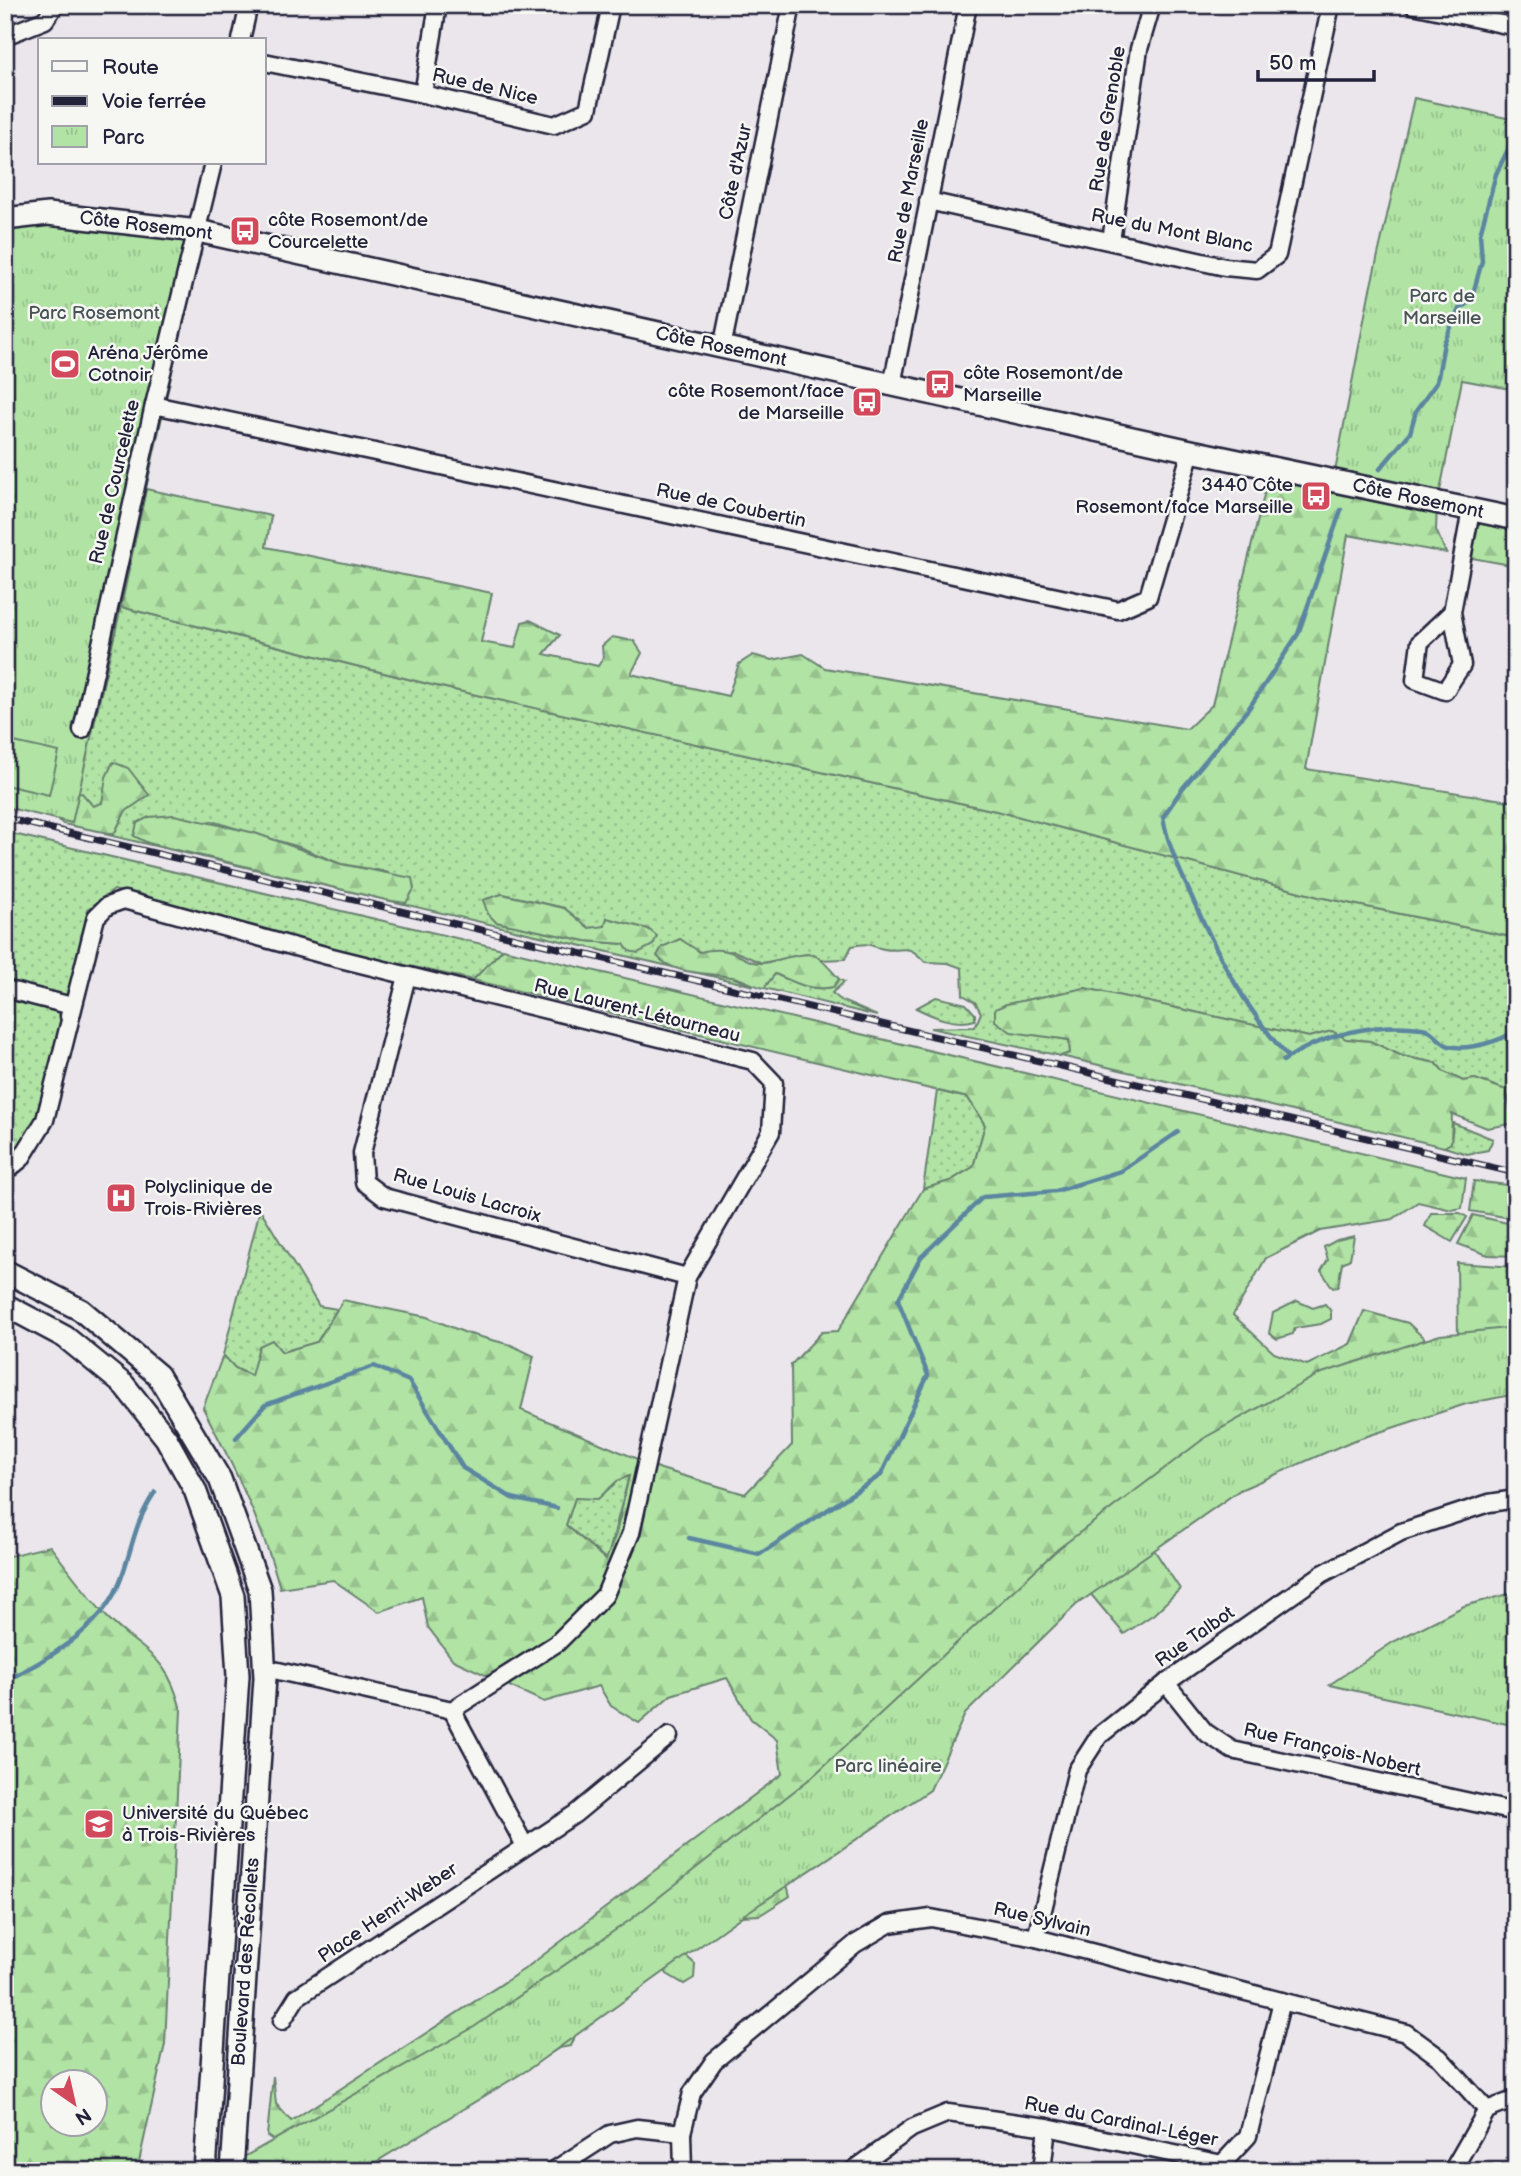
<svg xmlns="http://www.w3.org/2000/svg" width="1521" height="2176" viewBox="0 0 1521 2176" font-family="'Balsamiq Sans',sans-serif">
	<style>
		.grass { fill: url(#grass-dots); stroke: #698270; stroke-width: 2; fill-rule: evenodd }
		.forest { fill: url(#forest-firs); stroke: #698270; stroke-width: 2; fill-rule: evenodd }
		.park { fill: url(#park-tufts); stroke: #698270; stroke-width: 2 }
		.pitch { fill: #b0e3a4; stroke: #698270; stroke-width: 2 }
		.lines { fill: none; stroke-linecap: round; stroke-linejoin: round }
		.stream { stroke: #5c86a0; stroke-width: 4.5 }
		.street-casing { stroke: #22223b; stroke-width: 21 }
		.secondary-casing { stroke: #22223b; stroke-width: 26 }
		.street { stroke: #f6f6f2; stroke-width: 16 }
		.secondary { stroke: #f6f6f2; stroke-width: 21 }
		.rail-casing { stroke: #22223b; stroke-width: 7 }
		.rail { stroke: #f6f6f2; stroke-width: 4.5; stroke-dasharray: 13; stroke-linecap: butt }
		.labels { text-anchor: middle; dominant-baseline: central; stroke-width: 5; stroke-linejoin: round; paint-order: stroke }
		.street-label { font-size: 19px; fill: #22223b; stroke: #f6f6f2 }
		.poi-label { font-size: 19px; fill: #22223b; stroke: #f6f6f2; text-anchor: start }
		.park-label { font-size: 19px; fill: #465255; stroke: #f6f6f2 }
	</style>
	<defs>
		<pattern id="grass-dots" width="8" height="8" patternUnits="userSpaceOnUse" patternTransform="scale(1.75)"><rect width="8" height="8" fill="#b0e3a4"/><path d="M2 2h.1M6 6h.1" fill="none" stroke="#97c28e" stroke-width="1.8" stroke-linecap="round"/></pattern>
		<pattern id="forest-firs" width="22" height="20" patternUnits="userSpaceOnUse" patternTransform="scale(1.75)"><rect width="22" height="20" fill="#b0e3a4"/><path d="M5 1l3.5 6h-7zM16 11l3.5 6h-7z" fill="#97c28e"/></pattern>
		<pattern id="park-tufts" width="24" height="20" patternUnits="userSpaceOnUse" patternTransform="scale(1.75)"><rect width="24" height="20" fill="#b0e3a4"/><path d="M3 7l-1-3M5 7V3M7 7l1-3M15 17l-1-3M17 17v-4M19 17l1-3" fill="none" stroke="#97c28e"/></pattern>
	</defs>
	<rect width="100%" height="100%" fill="#ebe6ec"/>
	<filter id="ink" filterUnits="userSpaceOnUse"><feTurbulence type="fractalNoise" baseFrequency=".0143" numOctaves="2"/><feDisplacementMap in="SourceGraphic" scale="14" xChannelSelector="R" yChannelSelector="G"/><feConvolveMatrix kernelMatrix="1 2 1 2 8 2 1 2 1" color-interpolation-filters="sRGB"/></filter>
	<g filter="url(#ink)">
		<g class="grass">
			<path d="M121 607 432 685 1005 813 1319 897 1516 938V1115H1512L1506 1090 1475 1079 1463 1081 1444 1072 1436 1063 1402 1056 1370 1041 1346 1039 1332 1031 1309 1037 1085 988 1007 1004 1046 1036 1069 1040 1070 1053 1061 1056 930 1028 975 1027 981 1013 975 1002 963 995 962 968 948 963 925 962C906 941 904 953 884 949 868 946 872 942 852 946L845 959 819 960 807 954 762 963 734 951 700 953 680 939 705 973 732 977 754 986 104 834H114L125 812 102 803 93 806 78 793ZM211 821 299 847 341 864 388 872 406 903 148 843 134 835ZM503 894 564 908 589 928 605 927 607 918 624 944 586 941 496 922 483 900Z"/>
			<polygon points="5,832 503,949 473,980 336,950 114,890 88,909 39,1118 18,1153 5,1163"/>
			<path d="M775 974C796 982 809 992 833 987L839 979 844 982 832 993 842 1001 877 1016 764 988Z"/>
			<path d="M936 997 966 1004 975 1014V1020C955 1026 934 1017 916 1008Z"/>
			<polygon points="937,1091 968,1098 985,1125 973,1167 950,1181 923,1189"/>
			<polygon points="1453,1123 1493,1139 1488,1150 1467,1154 1444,1147 1451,1143"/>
			<polygon points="260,1209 319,1306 337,1309 317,1342 282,1352 252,1376 235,1368 223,1355"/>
			<polygon points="629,1476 607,1560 566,1525 575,1498 612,1486 617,1481"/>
		</g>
		<g class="forest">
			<polygon points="1271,467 1437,506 1436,530 1446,553 1348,535 1306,769 1516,802 1516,938 1319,897 1005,813 432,685 121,607 146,489 271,516 266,547 492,593 481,642 515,648 522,622 530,620 560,635 544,654 598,666 603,658 602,646 612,637 634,641 642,653 631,674 728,696 739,664 753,655 772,660 803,654 825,668 1187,729 1212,705"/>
			<polygon points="1479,514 1516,523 1516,566 1472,558"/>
			<polygon points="113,762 128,768 149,795 125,812 114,834 63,824 51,813 75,794 82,793 93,806 102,803 106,777"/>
			<polygon points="174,815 255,833 341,864 412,878 414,889 406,903 386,900 148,843 134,836 137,823 149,817"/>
			<polygon points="502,894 564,908 589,928 605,926 607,918 648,929 657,936 653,945 638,953 629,951 624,944 586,941 496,922 488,914 483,900"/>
			<path d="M680 939 700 952C736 943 743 965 763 963 773 962 807 950 816 956 824 961 833 972 839 979L833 987C809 992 796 982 775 974L764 988C753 986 743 978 732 977 709 972 674 976 657 956L662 947Z"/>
			<path d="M503 949 1466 1178 1462 1208 1452 1210 1418 1202 1393 1219 1320 1231 1266 1258 1233 1315 1274 1353 1307 1365 1350 1344 1364 1311 1408 1323 1432 1346 1458 1339 1457 1263 1516 1267V1371L1349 1432 1147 1539 1180 1589 1154 1614 1124 1634 1089 1592 779 1853 790 1896 760 1915 742 1916 569 2033 573 2039 570 2046 559 2048 361 2171 291 2152 267 2136 273 2076 276 2104 291 2121 526 1968 782 1774 777 1740 751 1719 727 1678 671 1695 639 1723 611 1706 599 1686 544 1702 453 1660 428 1627 422 1597 379 1612 333 1580 280 1588C262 1524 234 1467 203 1408L223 1355 235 1368 251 1376 259 1346 272 1340 282 1352 317 1342 343 1300 427 1317 466 1333 511 1345 534 1356 521 1410 661 1469 745 1494 792 1445 791 1365 822 1332 838 1331 923 1189 950 1181 973 1167 985 1125 968 1098 473 980ZM629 1476 616 1534 606 1560 566 1525 575 1498 598 1499 617 1481Z"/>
			<polygon points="1085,988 1309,1037 1332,1031 1346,1039 1370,1041 1402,1056 1436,1063 1444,1072 1463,1081 1475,1079 1506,1090 1512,1115 1511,1124 1487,1128 1452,1114 1451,1143 1444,1147 1061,1056 1070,1053 1069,1040 1011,1032 995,1021 995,1009 1007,1004"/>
			<polygon points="1474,1181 1516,1186 1516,1219 1470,1211"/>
			<polygon points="1431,1213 1460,1213 1467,1217 1452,1242 1425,1226"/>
			<polygon points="1473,1215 1516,1225 1516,1256 1488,1255 1458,1244"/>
			<polygon points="1354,1236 1350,1259 1342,1263 1338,1287 1333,1288 1321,1271 1328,1260 1324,1247 1337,1240"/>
			<polygon points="1297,1301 1313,1308 1325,1304 1331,1311 1331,1319 1321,1324 1295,1328 1293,1334 1277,1339 1269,1333 1273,1313"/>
			<path d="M50 1546C68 1569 85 1593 105 1615 141 1653 166 1650 181 1710L165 2044 137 2171H5V1557ZM52 2082H94V2124H52Z"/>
			<polygon points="686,1956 695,1964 694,1978 684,1984 667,1974 662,1966"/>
		</g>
		<g class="park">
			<polygon points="1414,98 1516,120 1516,390 1462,380 1437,506 1333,482 1369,294"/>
			<polygon points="47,218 203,232 72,823 5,807 5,223"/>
			<polygon points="1516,1327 1516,1394 1466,1404 1352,1441 1240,1490 1076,1605 965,1714 930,1790 742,1916 529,2069 361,2171 219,2171 474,2027 630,1920 812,1777 1058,1549 1206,1437 1319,1374 1440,1335"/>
			<polygon points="1516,1592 1516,1726 1329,1685 1393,1642 1464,1606"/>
		</g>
		<polygon class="pitch" points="5,740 59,752 49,795 5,785"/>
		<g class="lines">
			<g class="stream">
				<polyline points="1380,469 1410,433 1416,411 1437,382 1444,343 1459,309 1471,301 1482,261 1480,234 1496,174 1516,133"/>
				<path d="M1288 1057C1246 1010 1220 959 1194 902 1181 873 1168 847 1163 817L1182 789 1249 708 1298 634 1341 510"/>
				<path d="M1283 1061C1322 1034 1375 1022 1422 1028 1433 1029 1439 1043 1449 1046 1468 1051 1502 1041 1516 1030"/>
				<polyline points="236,1438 265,1405 374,1366 409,1381 463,1468 512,1498 557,1508"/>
				<polyline points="689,1538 760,1554 881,1475 928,1375 898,1300 921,1257 983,1197 1056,1191 1121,1171 1178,1132"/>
				<path d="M5 1681C44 1662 101 1628 118 1586 133 1551 132 1526 155 1492"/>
			</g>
			<g class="street-casing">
				<g id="street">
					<polyline points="1413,5 1516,27"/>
					<polyline points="5,36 45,20 55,5"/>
					<polyline points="241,40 249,5"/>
					<polyline points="264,62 423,94 554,125 588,110 611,5"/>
					<polyline points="423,94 438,5"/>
					<polyline points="928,201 1225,267 1257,270 1277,255 1331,5"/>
					<polyline points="1111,241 1139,49 1152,5"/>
					<polyline points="722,348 792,5"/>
					<polyline points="892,385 968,5"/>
					<polyline points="154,405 1118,610 1148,597 1191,451"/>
					<polyline points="1452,612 1420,642 1415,680 1445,691 1462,665 1452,612 1471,510"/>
					<polyline points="82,730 154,405 213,163"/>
					<polyline points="407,976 362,1153 364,1182 384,1197 687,1277"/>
					<polyline points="5,989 72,1006 69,1016"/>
					<polyline points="5,1172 21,1159 45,1120 96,917 107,906 124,900 328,956 753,1061 774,1083 771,1132 687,1277 631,1533 605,1595 557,1643 452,1710 265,1668"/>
					<polyline points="1166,1683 1205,1732 1232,1750 1516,1812"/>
					<polyline points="452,1710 525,1846"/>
					<polyline points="1036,1938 1077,1770 1099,1736 1166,1683 1322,1574 1401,1532 1489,1503 1516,1499"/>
					<polyline points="282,2021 297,1997 575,1814 669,1736"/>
					<polyline points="553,2171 610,2134 637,2128 682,2133"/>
					<polyline points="683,2171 682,2133 692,2093 714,2061 855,1944 889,1924 931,1918 1036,1938 1406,2033 1440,2058 1487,2110"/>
					<polyline points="852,2171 912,2128 948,2113 1047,2127 1222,2164 1248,2136 1282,2001"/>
					<polyline points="1042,2171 1047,2127"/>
					<polyline points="1452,2171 1487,2110 1516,2099"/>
				</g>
			</g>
			<g class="secondary-casing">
				<g id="secondary">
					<polyline points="5,219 48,214 198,231 1191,451 1516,519"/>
					<polyline points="5,1271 81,1310 158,1375 220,1479 260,1590 265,1678 232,2171"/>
					<polyline points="5,1305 65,1337 124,1385 166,1438 195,1490 233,1596 238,1676 205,2171"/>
				</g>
			</g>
			<use href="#street" class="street"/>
			<use href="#secondary" class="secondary"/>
			<g class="rail-casing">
				<polyline id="rail" points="5,818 1516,1173"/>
			</g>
			<use href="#rail" class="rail"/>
		</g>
	</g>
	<defs>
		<g id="bus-square" transform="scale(1.575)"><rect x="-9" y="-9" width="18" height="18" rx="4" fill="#d1495b" stroke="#f6f6f2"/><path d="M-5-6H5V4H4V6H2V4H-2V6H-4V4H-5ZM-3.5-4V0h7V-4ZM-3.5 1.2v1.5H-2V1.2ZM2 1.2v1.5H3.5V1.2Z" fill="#fff"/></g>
		<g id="stadium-square" transform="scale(1.575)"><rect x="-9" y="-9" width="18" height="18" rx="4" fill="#d1495b" stroke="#f6f6f2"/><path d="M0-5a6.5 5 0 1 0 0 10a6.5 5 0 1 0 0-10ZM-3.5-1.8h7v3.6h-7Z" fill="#fff"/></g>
		<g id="hospital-square" transform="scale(1.575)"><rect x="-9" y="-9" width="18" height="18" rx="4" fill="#d1495b" stroke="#f6f6f2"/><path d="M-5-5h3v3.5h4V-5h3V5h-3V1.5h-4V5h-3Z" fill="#fff"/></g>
		<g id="university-square" transform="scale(1.575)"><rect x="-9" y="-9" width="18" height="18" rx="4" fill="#d1495b" stroke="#f6f6f2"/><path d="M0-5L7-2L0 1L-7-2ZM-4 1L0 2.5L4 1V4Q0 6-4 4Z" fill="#fff"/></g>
	</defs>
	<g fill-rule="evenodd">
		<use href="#bus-square" x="245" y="231"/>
		<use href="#stadium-square" x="65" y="364"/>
		<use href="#bus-square" x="940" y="384"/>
		<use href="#bus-square" x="867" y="402"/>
		<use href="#bus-square" x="1316" y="496"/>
		<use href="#hospital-square" x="121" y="1198"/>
		<use href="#university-square" x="99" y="1824"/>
	</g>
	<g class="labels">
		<g class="street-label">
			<text transform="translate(485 87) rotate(13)">Rue de Nice</text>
			<text transform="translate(1108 119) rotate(-81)">Rue de Grenoble</text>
			<text transform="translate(736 172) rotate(-78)">Côte d'Azur</text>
			<text transform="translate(909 191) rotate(-79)">Rue de Marseille</text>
			<text transform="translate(146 226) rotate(7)">Côte Rosemont</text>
			<text transform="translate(1172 231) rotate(11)">Rue du Mont Blanc</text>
			<text transform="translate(721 347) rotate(12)">Côte Rosemont</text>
			<text transform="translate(115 482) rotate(-77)">Rue de Courcelette</text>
			<text transform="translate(1418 499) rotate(12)">Côte Rosemont</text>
			<text transform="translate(731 506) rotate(12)">Rue de Coubertin</text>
			<text transform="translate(637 1011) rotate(14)">Rue Laurent-Létourneau</text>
			<text transform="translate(467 1196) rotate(16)">Rue Louis Lacroix</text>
			<text transform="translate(1195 1637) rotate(-35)">Rue Talbot</text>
			<text transform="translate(1332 1750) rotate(13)">Rue François-Nobert</text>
			<text transform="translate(388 1913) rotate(-34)">Place Henri-Weber</text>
			<text transform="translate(1042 1920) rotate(13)">Rue Sylvain</text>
			<text transform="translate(246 1962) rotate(-86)">Boulevard des Récollets</text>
			<text transform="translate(1121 2122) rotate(11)">Rue du Cardinal-Léger</text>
		</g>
		<g class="poi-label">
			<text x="268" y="220">côte Rosemont/de<tspan x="268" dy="22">Courcelette</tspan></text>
			<text x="88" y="353">Aréna Jérôme<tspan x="88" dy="22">Cotnoir</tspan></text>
			<text x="963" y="373">côte Rosemont/de<tspan x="963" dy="22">Marseille</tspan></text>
			<text x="844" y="391" text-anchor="end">côte Rosemont/face<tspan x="844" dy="22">de Marseille</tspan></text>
			<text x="1293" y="485" text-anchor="end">3440 Côte<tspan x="1293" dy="22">Rosemont/face Marseille</tspan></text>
			<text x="144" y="1187">Polyclinique de<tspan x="144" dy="22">Trois-Rivières</tspan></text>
			<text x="122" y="1813">Université du Québec<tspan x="122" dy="22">à Trois-Rivières</tspan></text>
		</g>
		<g class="park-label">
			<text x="1442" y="296">Parc de<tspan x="1442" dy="22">Marseille</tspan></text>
			<text x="94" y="313">Parc Rosemont</text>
			<text x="888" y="1766">Parc linéaire</text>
		</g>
	</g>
	<rect width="1521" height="2176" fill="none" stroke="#f6f6f2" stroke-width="28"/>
	<rect x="14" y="14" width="1493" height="2148" fill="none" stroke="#22223b" stroke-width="2.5" filter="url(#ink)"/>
	<rect x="38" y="38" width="228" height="126" fill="#f6f6f2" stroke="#a1a1a9" stroke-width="2"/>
	<rect x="52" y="61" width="35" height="10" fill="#f6f6f2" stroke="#a1a1a9" stroke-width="2"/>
	<text x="102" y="74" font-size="21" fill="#22223b">Route</text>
	<rect x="52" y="96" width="35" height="10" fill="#22223b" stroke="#a1a1a9" stroke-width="2"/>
	<text x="102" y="108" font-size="21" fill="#22223b">Voie ferrée</text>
	<rect x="52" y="126" width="35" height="21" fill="url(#park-tufts)" stroke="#a1a1a9" stroke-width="2"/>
	<text x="102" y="144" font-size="21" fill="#22223b">Parc</text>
	<g transform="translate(74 2103) rotate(146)"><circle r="33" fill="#f6f6f2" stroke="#a1a1a9" stroke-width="2"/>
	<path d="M0-5L12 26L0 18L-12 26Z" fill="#d1495b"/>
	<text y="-10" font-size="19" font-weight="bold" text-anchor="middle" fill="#22223b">N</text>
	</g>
	<path d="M1258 70v10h116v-10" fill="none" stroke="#22223b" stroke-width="3.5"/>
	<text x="1269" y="70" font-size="21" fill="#22223b" stroke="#f6f6f2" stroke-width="5" paint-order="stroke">50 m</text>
</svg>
